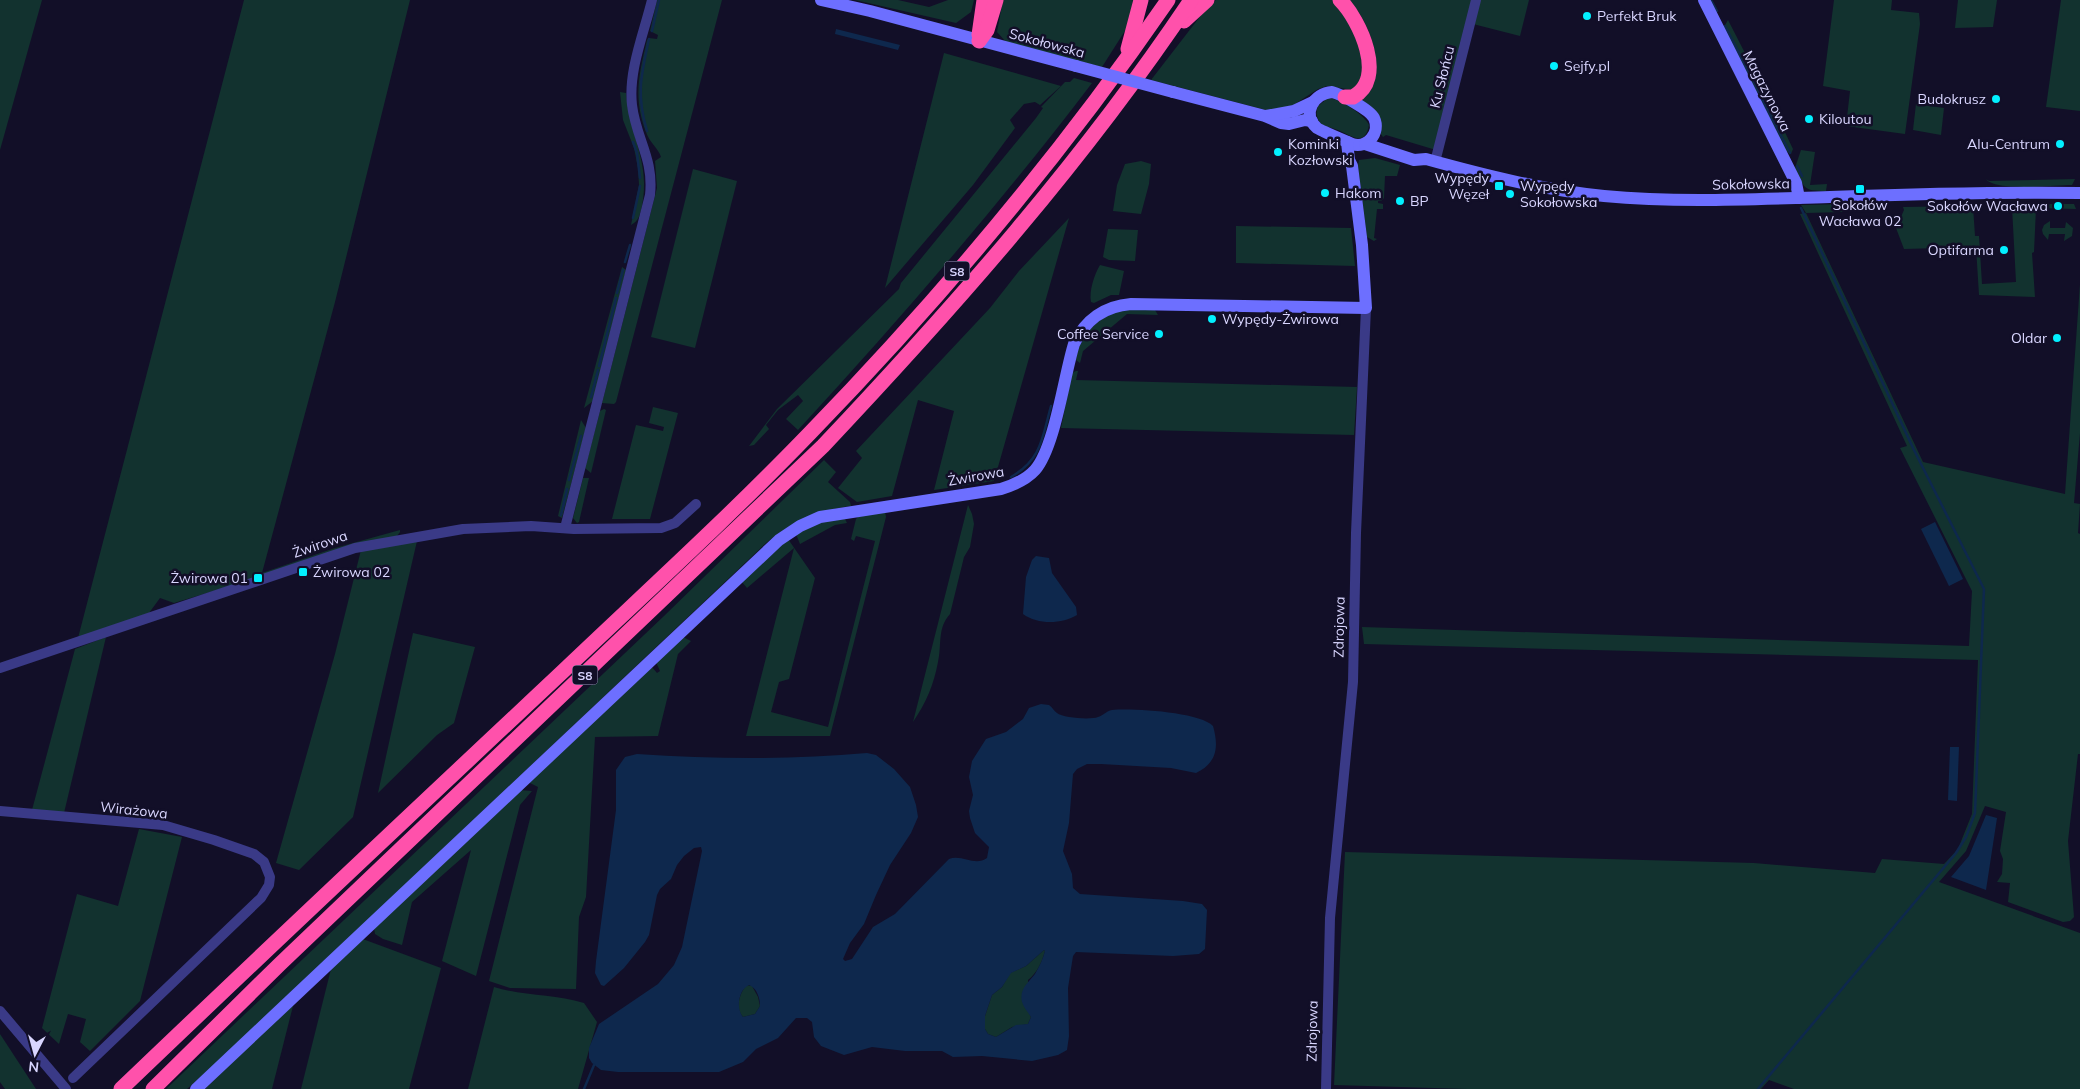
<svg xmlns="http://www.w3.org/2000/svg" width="2080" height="1089" viewBox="0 0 2080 1089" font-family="Mulish,sans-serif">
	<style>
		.green { fill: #12322f }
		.water { fill: #0e284d; fill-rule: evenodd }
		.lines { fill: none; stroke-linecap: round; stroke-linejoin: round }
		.stream { stroke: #0e284d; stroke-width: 2.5 }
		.street { stroke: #3a3a87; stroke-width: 10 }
		.secondary { stroke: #6d6fff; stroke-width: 12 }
		.highway { stroke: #ff51ab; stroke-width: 15 }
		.secondary-bridge { stroke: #6d6fff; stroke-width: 12 }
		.poi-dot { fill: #02f0ff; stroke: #120f28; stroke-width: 2 }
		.labels { text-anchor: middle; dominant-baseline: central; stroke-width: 5; stroke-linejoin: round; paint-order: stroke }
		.shield { fill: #120f28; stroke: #9d9abe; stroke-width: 1 }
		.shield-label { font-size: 12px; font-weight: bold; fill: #d9d6ff }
		.poi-label { font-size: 14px; fill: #d9d6ff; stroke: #120f28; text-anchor: start }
		.street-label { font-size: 14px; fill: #d9d6ff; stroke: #120f28 }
	</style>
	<rect width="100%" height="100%" fill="#120f28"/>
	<g class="green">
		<polygon points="0,0 42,0 0,150"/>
		<polygon points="244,0 410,0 335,302 262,573 335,548 400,530 400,532 397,536 174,603 160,598 149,613 78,638"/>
		<path d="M657 0H722L616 402 614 404 602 403 657 188 655 161 661 157C659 149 649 142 646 132 633 98 639 74 647 40L649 38 657 39 658 35 650 31Z"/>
		<polygon points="855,0 898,0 929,7 948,0 974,0 971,12 956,23"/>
		<polygon points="1003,0 1133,0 1128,26 1102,67 1006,42 997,32"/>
		<polygon points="1216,0 1335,0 1362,45 1362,80 1353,90 1327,86 1318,89 1292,106 1266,110 1151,80 1202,14"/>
		<path d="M1349 0H1474L1436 150 1386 135 1383 137 1380 133 1362 100C1389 75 1372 24 1349 0Z"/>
		<polygon points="1479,0 1529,0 1520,36 1473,24"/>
		<polygon points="1834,0 1892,0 1891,10 1919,13 1920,24 1905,134 1846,126 1850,91 1823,86"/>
		<polygon points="1958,0 1997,0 1993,27 1955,28"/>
		<polygon points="2061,0 2080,0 2080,111 2046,107"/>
		<polygon points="1728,20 1765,92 1762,93 1756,92 1724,27"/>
		<polygon points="944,53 1061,86 1040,105 1035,102 1024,104 1010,120 1015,128 973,185 885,288"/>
		<path d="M1074 78 1092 83C1000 204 901 318 798 430L786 419 803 401 798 395 778 410 766 425 769 429 754 445 749 446 777 409 899 289 901 283 1036 118 1043 108 1041 107 1065 82H1070Z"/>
		<path d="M620 92 626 93C629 134 651 163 642 206 640 214 639 221 631 225L639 185 638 168 634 148 623 120Z"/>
		<polygon points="1767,95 1793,149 1791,154 1786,151 1761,101 1762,97"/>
		<path d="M1328 98C1339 98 1366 116 1369 125 1365 148 1350 135 1338 130 1333 128 1327 127 1322 125 1317 119 1315 114 1318 106Z"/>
		<polygon points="1916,104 1944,108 1941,135 1913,130"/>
		<path d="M1801 150 1815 152 1810 185 1827 184 1826 191C1802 191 1805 188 1795 168Z"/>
		<polygon points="1375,158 1400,165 1397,176 1385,176 1384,198 1381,201 1378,201 1378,203 1383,204 1383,209 1377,209 1374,238 1377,239 1374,241 1367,237 1358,166 1359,160"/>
		<polygon points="1141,161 1151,164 1149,184 1141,214 1113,211 1117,185 1125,164"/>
		<polygon points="693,169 737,181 695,348 651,337"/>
		<path d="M1986 179 1989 181 2075 179 2072 185C2055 185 1995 192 1986 179Z"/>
		<polygon points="1843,204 1867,207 1893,207 1843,208 1843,212 1806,213 1923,462 2065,494 2080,284 2080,433 2074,503 2080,504 2078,533 2080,534 2080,754 2078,754 2068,841 2074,917 2070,921 2063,922 2008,902 2010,883 1997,882 2002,874 2003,859 2000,851 2006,812 1985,806 1966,851 1939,882 2080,933 2080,1089 1794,1089 1769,1080 1761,1089 1467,1089 1334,1085 1345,852 1754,863 1875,873 1882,859 1944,864 1958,849 1972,814 1978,660 1364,644 1362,627 1969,646 1972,591 1900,448 1907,446 1800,214 1806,213 1801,205"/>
		<polygon points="2056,204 2056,207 2060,208 2061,204 2074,204 2076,209 2036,208 2034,252 2032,253 2035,297 1979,295 1976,247 1904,249 1896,228 1904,210 1903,207 1973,206 1975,236 1979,236 1982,284 2016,282 2012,207 1988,207 1986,205"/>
		<polygon points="1069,218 994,481 934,490 954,411 918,400 892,496 857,502 838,488 862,458 856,451 990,308 1019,271"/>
		<polygon points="2050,221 2050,228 2065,228 2066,222 2073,228 2072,236 2064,241 2065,234 2049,234 2048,240 2043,234 2042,230 2044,225"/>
		<polygon points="1236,226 1351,228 1355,266 1236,263"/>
		<polygon points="1108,229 1138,230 1135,261 1109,260 1103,257"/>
		<path d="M1100 265 1124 271 1119 295H1111L1094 303 1091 302C1089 291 1094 275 1100 265Z"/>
		<polygon points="622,267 626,270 593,401 584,408"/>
		<path d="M1123 310H1155L1158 315 1127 314 1083 351 1080 363 1076 360C1080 335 1098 316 1123 310Z"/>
		<polygon points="1076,371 1078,371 1076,380 1357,387 1354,435 1061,428 1072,373"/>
		<polygon points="653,407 678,413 650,519 612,519 636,425 663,431 664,427 649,423"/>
		<polygon points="604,409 606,410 591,473 585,468 600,411"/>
		<polygon points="581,420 586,428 562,518 558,516"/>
		<path d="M824 460 836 472 828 482 850 502 851 506C816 511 793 521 766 543L223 1057 187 1089H166L664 616Z"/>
		<polygon points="583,478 589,478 579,522 577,523 573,518"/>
		<path d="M968 505 972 514 974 524 970 547 964 557 950 614C937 628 942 645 938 662 934 684 926 703 913 722Z"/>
		<polygon points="885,511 886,517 830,736 746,736 794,548 747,588 741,581 788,539 815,578 789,679 779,682 771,712 828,727 875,541 856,536 854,541 851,539 856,519 858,517"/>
		<polygon points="845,519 847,523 835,525 800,544 796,534 823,521"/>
		<polygon points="417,541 353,817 299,870 276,863 335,654 361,550"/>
		<polygon points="413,633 475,647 454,723 437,735 378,793"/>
		<polygon points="106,637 64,813 32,810 75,649"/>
		<polygon points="683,637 691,641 678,654 658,736 595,737 586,897 579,917 576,989 510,988 489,981 538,787 528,782 651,666 657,673 660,671 656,662"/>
		<polygon points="519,790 532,791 520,805 476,976 442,961 471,850 412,902 402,945 383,939 375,934 374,928"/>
		<polygon points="139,829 182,837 140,1001 90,1051 80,1042 86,1019 68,1014 59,1044 42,1028 77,894 118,906"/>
		<polygon points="360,938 441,968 409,1089 301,1089 331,969"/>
		<path d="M1044 950 1045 951C1042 962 1037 973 1028 980L1029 1013 1031 1017 1028 1024 1012 1027 996 1037 988 1034 985 1029V1016L992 995 1002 987 1010 973 1026 966Z"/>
		<path d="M746 985 752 986 758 997 760 1006 755 1014 743 1017C735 1008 739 995 746 985Z"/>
		<path d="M494 987C523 996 554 994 584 1003L597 1022 578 1089H468Z"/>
		<polygon points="294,1002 272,1089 205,1089"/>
		<polygon points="0,1034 36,1089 5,1089 0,1082"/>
	</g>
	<g class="water">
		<polygon points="836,29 900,45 898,50 835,34"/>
		<polygon points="1935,522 1963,579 1949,586 1921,529"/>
		<path d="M1036 556 1049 558 1052 573 1076 607 1077 615C1062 624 1038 625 1023 614L1026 577 1032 560Z"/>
		<path d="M1041 704 1049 705C1052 707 1054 711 1057 713 1063 718 1091 720 1098 717 1104 715 1106 711 1112 710 1132 708 1200 712 1213 726 1219 747 1217 763 1196 773L1171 768 1101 764H1087L1077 769 1073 774 1069 823 1063 851 1072 874 1073 888 1080 894 1183 901 1202 904 1207 910 1205 949 1199 954 1173 956 1076 952 1073 956 1068 988 1069 1036 1067 1050 1058 1055 1032 1061 982 1056 953 1057 942 1051H905L872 1047 844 1055 821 1046 814 1037 812 1022 807 1018H796L778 1038 756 1049 743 1062 719 1072H618L601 1070 592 1063 589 1058V1048L599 1024 658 984 674 965 682 947 702 851 701 847 694 848 684 856 677 865 671 879 660 889 657 895 649 935 645 942 624 968 604 986 601 985 595 973 596 961 616 810V770L625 757 637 754C714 759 790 760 867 753L876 755 894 769 910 787 916 805 918 817 911 833 890 865 876 895 864 924 850 943 843 959 845 961 852 959 873 927 895 914 949 859C962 854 975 867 987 858L989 847 975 833 970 818 969 811 973 795 969 777 972 761 986 739 1006 732 1023 719 1029 708ZM1044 950 1045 951C1043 959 1039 967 1035 974 1028 983 1019 989 1022 1002 1024 1008 1028 1012 1031 1017L1028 1024 1016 1025 996 1037 988 1034 985 1029V1016L992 995 1002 987 1011 973 1026 966ZM749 985C757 988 760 998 760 1006L755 1014 743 1017C736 1009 738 990 749 985Z"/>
		<polygon points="1950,747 1959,747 1957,801 1948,800"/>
		<polygon points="1986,815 1997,818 1986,890 1951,877 1969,856"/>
	</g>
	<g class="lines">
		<g class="stream">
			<polyline points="1711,0 1717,11"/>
			<polyline points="1725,26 1759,92"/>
			<polyline points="652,31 659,0"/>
			<polyline points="1762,99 1790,153"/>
			<path d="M647 131C636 94 641 76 649 39"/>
			<polyline points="633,142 637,153 640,178"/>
			<polyline points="1797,166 1802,176"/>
			<polyline points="633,218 640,186"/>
			<polyline points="625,262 630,245"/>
			<polyline points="617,293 623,270"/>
			<polyline points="599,366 616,298"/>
			<polyline points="591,397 598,370"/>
			<path d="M1011 477C1042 459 1042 438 1051 406"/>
			<polyline points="569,480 581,436"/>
			<polyline points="561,515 567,489"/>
			<polyline points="584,1089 594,1065"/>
			<polyline points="1758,1089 1956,853 1966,837 1975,813 1984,589 1914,450 1801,208"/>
		</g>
		<g class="street">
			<polyline points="1435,162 1476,0"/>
			<path d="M565 528 650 195C654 158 636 139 632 105 628 71 644 33 652 0"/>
			<polyline points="0,668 355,548 463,529 531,526 574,529 661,528 675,523 696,504"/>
			<polyline points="0,811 163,825 214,840 254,854 264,862 270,877 269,885 261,898 73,1078"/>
			<polyline points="0,1011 66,1089"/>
			<polyline points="1326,1089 1330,918 1353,682 1356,533 1366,308"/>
		</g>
		<g class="secondary">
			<polyline points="821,0 870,11 1076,66"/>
			<polyline points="1704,0 1796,183 1799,198"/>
			<polyline points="1173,92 1265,116 1281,123 1289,124 1305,120 1312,121"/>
			<path d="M1332 92C1341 94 1370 110 1374 118 1381 133 1367 149 1352 144 1348 142 1319 130 1317 128 1301 114 1314 93 1332 92Z"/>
			<polyline points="1266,116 1294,111 1313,102"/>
			<path d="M1365 144 1414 160 1426 159C1484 175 1543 190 1604 196 1679 203 1755 199 1830 197 1914 194 1997 192 2080 193"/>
			<path d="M196 1089 779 540 800 526 820 517 1001 489C1014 485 1026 480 1035 470 1055 447 1064 376 1074 344 1085 320 1105 306 1131 304L1366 308 1362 245 1352 166 1349 160 1347 142"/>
		</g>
		<g class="highway">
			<path d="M1340 0C1360 20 1387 79 1353 97H1345"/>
			<polyline points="1184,21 1207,0"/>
			<polyline points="979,35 984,0"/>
			<polyline points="979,41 987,30 996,0"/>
			<polyline points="1128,49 1141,0"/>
			<path d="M121 1089C266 950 412 813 558 676 642 596 729 517 810 433 940 299 1062 154 1168 0"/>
			<path d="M153 1089 280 964 823 446C955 306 1084 160 1191 0"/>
		</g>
		<polyline class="secondary-bridge" points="1076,66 1173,92"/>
	</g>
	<g class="poi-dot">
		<circle cx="1587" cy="16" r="5"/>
		<circle cx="1554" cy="66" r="5"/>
		<circle cx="1996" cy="99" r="5"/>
		<circle cx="1809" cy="119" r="5"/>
		<circle cx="2060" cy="144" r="5"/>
		<circle cx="1278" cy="152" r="5"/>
		<rect x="1494" y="181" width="10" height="10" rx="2.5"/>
		<rect x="1855" y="184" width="10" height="10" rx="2.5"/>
		<circle cx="1325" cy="193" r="5"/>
		<circle cx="1510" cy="194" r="5"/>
		<circle cx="1400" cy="201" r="5"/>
		<circle cx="2058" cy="206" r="5"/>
		<circle cx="2004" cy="250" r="5"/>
		<circle cx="1212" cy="319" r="5"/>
		<circle cx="1159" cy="334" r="5"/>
		<circle cx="2057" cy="338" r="5"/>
		<rect x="298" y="567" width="10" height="10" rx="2.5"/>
		<rect x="253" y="573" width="10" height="10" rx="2.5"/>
	</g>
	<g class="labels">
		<g class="shield">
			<rect x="944.5" y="261.5" width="25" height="19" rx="4"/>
			<rect x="572.5" y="665.5" width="25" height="19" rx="4"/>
		</g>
		<g class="shield-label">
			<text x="957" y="271">S8</text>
			<text x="585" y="675">S8</text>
		</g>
		<g class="poi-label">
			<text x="1597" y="16">Perfekt Bruk</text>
			<text x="1564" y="66">Sejfy.pl</text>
			<text x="1986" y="99" text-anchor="end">Budokrusz</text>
			<text x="1819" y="119">Kiloutou</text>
			<text x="1288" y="144">Kominki<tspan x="1288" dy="16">Kozłowski</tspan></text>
			<text x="2050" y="144" text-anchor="end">Alu-Centrum</text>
			<text x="1489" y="178" text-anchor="end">Wypędy<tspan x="1489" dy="16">Węzeł</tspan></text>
			<text x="1520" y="186">Wypędy<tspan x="1520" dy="16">Sokołowska</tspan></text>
			<text x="1335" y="193">Hakom</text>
			<text x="1410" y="201">BP</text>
			<text x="1860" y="205" text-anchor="middle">Sokołów<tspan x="1860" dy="16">Wacława 02</tspan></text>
			<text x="2048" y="206" text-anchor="end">Sokołów Wacława</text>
			<text x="1994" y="250" text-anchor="end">Optifarma</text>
			<text x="1222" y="319">Wypędy-Żwirowa</text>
			<text x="1149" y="334" text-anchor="end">Coffee Service</text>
			<text x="2047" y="338" text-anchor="end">Oldar</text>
			<text x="313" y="572">Żwirowa 02</text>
			<text x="248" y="578" text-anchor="end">Żwirowa 01</text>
		</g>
		<g class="street-label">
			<text transform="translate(1047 43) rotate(15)">Sokołowska</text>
			<text transform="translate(1442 77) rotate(-76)">Ku Słońcu</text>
			<text transform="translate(1767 91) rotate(63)">Magazynowa</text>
			<text transform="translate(1751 184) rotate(-1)">Sokołowska</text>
			<text transform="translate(976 476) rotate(-10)">Żwirowa</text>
			<text transform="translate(320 544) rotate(-19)">Żwirowa</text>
			<text transform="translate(1339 627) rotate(-89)">Zdrojowa</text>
			<text transform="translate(134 810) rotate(6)">Wirażowa</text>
			<text transform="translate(1312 1031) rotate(-89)">Zdrojowa</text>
		</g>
	</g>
	<g transform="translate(35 1054) rotate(186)" stroke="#120f28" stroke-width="4" paint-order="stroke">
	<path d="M0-4L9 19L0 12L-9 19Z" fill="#d9d6ff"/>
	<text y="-8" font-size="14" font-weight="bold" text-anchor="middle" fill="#d9d6ff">N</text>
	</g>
</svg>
